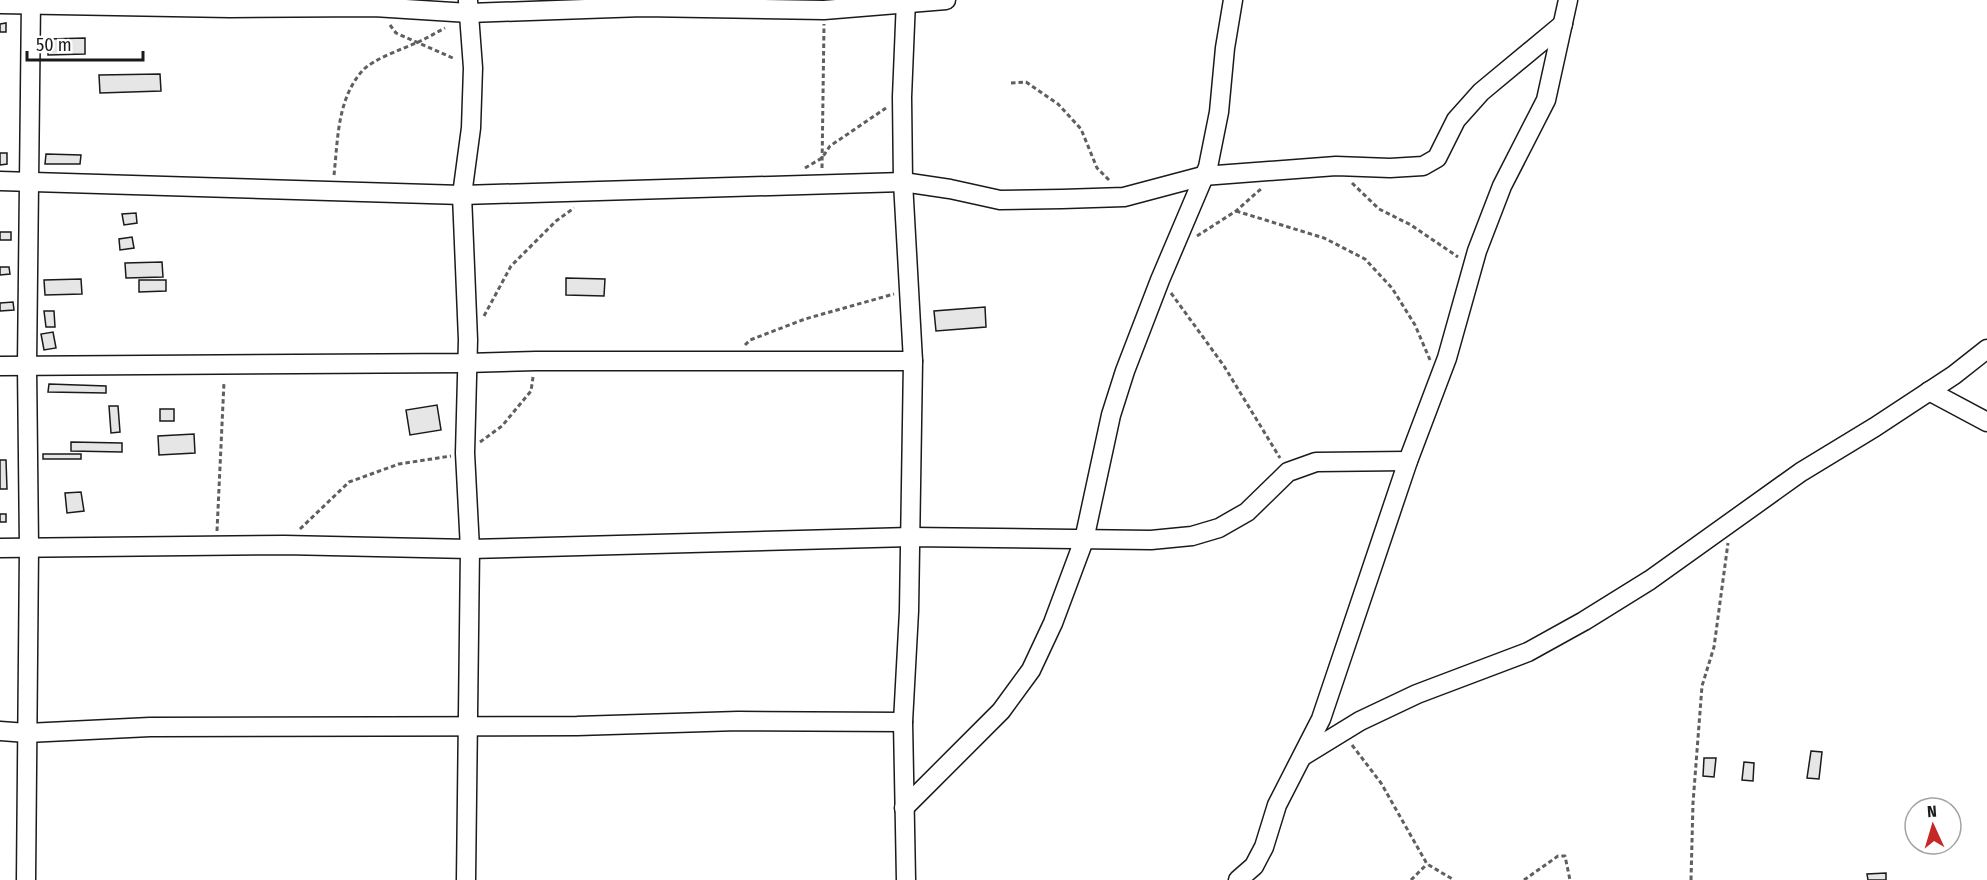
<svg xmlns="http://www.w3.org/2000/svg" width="1987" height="880" viewBox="0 0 1987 880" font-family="'Fira Sans Condensed',sans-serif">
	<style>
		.building { fill: #e6e6e6; stroke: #1a1a1a; stroke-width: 1.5 }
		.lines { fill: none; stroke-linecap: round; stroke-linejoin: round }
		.minor-casing { stroke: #1a1a1a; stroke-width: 21 }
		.path { stroke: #5f5f5f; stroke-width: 3; stroke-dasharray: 4.5 3; stroke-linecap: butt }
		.minor { stroke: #fff; stroke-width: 18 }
	</style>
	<rect width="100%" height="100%" fill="#fff"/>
	<g class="building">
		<polygon points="6,23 6,32 0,32 0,24"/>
		<polygon points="85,38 85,54 48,55 48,39"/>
		<polygon points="160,74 161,91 100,93 99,75"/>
		<polygon points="0,153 7,153 7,164 0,165"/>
		<polygon points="46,154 81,155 80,164 45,164"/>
		<polygon points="136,213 137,223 124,225 122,214"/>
		<rect x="0" y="232" width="11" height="8"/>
		<polygon points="132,237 134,248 120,250 119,239"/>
		<polygon points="162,262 163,277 126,278 125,263"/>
		<polygon points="0,267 9,267 10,274 0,275"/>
		<polygon points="566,278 605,279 604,296 566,295"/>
		<polygon points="81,279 82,294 45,295 44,280"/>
		<polygon points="139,280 166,280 166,291 139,292"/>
		<polygon points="13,302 14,310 0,311 0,303"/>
		<polygon points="985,307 986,327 936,331 934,311"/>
		<polygon points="44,311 54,311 55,327 46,327"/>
		<polygon points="53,332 56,348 44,350 41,334"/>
		<polygon points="49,384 106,386 106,393 48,392"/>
		<polygon points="437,405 441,430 410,435 406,410"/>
		<polygon points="109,406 118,406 120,432 111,433"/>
		<rect x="160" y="409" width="14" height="12"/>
		<polygon points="194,434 195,453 159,455 158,436"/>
		<polygon points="71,442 122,443 122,452 71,451"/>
		<rect x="43" y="454" width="38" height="5"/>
		<polygon points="0,460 6,460 7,489 0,489"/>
		<polygon points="81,492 84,511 67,513 65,493"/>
		<rect x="0" y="514" width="6" height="8"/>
		<polygon points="1811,751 1822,752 1819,779 1807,778"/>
		<polygon points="1704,758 1716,758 1714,777 1703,776"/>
		<polygon points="1744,762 1754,763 1753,781 1742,780"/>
		<polygon points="1886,873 1886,880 1868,880 1867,874"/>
	</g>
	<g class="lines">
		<g class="minor-casing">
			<g id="minor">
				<polyline points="0,4 230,8 374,7 469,13 643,7 824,10 946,0"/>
				<polyline points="0,181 462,195 903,182 950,189 1000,200 1062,199 1124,197 1203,176 1336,166 1390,168 1423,166 1437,158 1456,120 1481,92 1563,24"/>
				<polyline points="0,366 466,363 536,361 913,361"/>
				<polyline points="1929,391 1987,422"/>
				<polyline points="0,548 284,545 470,549 910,537 1151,540 1192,536 1219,528 1247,512 1288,472 1316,462 1408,461"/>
				<polyline points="0,731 27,733 150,727 577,726 738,721 903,722"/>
				<polyline points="1303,756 1360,721 1417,694 1528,652 1584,621 1650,580 1801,472 1875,427 1954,375 1987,349"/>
				<polyline points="904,808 1001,711 1031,670 1053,623 1084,540 1111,415 1125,371 1160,280 1208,167 1219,112 1225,48 1233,0"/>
				<polyline points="26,880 29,547 27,366 31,0"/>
				<polyline points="466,880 470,549 465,453 468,340 462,195 471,128 473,68 468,1"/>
				<polyline points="906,880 903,722 909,611 913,361 903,182 902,97 906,0"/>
				<polyline points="1238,880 1254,866 1264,847 1277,805 1321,719 1408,461 1447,358 1477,251 1502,186 1546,100 1568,0"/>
			</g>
		</g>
		<g class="path">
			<polyline points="390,25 396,33 455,59"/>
			<polyline points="1011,83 1026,82 1058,104 1081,129 1097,168 1109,180"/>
			<polyline points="805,168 822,158 830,146 886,108"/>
			<polyline points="822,168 824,24"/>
			<path d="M334 175C338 139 337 99 363 70 374 59 402 49 416 43 426 39 435 33 445 28"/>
			<polyline points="1352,183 1379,209 1411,225 1458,257"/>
			<polyline points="1236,211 1324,238 1365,259 1392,288 1415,325 1430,360"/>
			<polyline points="1197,236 1236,211 1262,188"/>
			<polyline points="1171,293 1224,366 1280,458"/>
			<polyline points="484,316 511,266 556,221 574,208"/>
			<polyline points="745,345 750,340 805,319 894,294"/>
			<polyline points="480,442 502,426 531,391 533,377"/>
			<polyline points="300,529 349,482 399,464 451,456"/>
			<polyline points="217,531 224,382"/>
			<polyline points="1352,745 1381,783 1427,864 1454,880"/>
			<polyline points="1411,880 1427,864"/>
			<polyline points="1524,880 1558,856 1565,856 1570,880"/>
			<polyline points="1691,880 1693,803 1702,686 1714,647 1728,543"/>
		</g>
		<use href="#minor" class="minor"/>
	</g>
	<g transform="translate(1933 826) rotate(356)"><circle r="28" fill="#ffffff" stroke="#a3a3a3" stroke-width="1.5"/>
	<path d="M0-4.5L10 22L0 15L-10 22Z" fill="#c62828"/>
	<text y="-9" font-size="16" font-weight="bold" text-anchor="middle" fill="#1a1a1a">N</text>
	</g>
	<path d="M27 51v9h116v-9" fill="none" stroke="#1a1a1a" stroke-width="3"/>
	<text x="36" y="51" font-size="18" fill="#1a1a1a" stroke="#ffffff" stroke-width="4.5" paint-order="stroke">50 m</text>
</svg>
